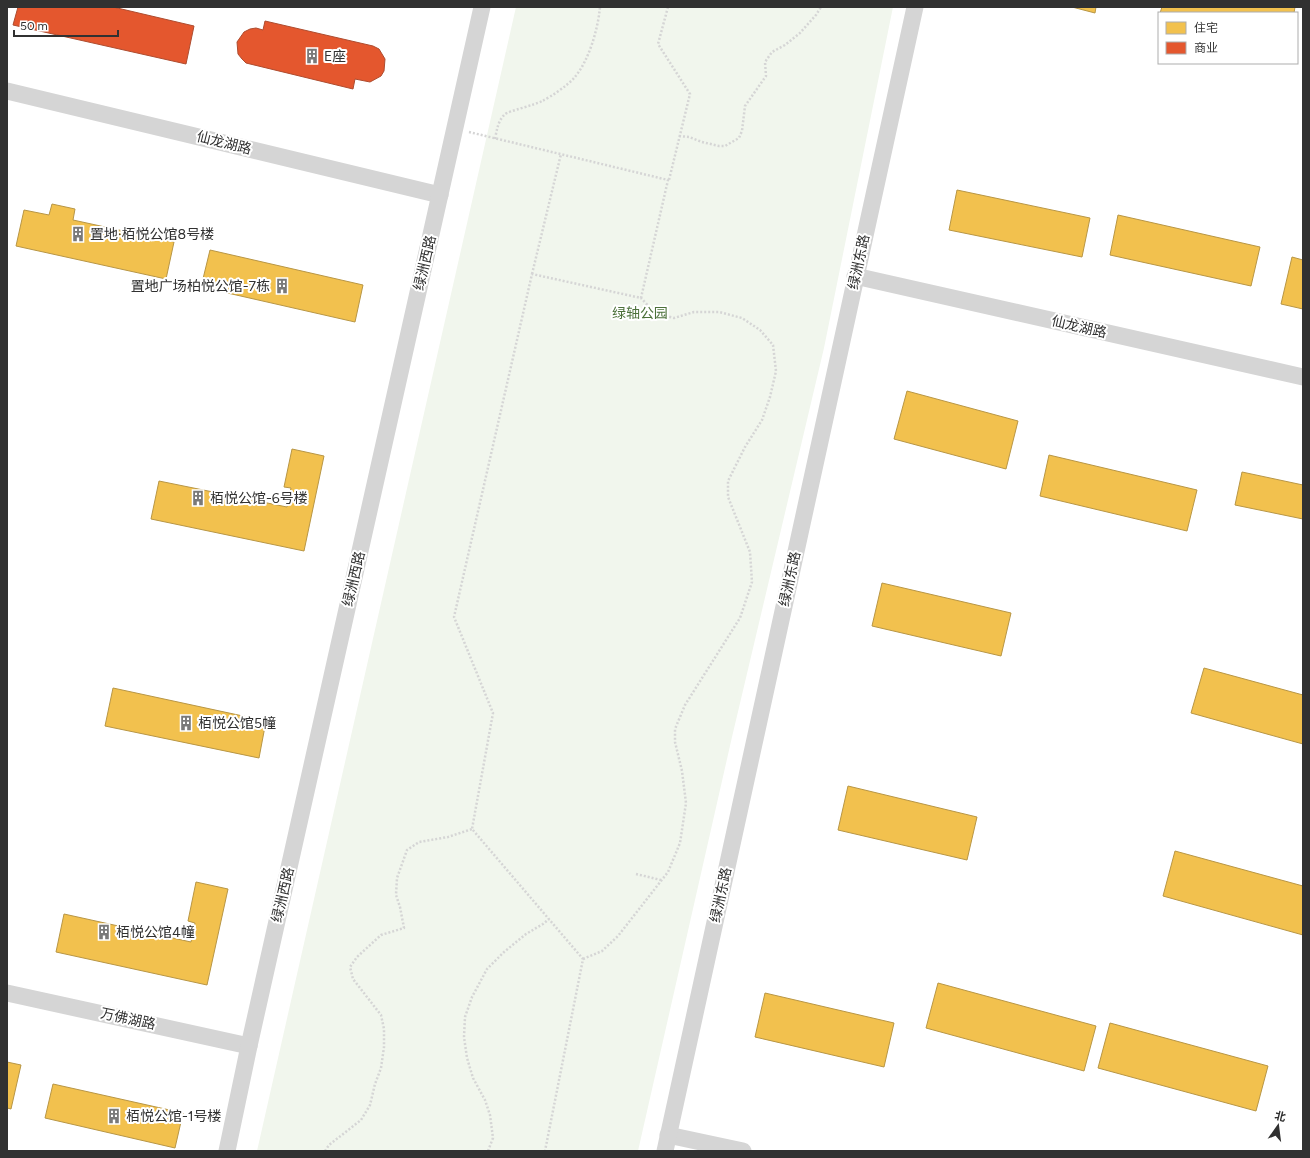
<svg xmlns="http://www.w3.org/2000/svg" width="1310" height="1158" viewBox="0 0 1310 1158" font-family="Figtree,'Noto Sans SC',sans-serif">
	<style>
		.green { fill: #f1f6ed }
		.homes { fill: #f2c14e; stroke: #b89645 }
		.shops { fill: #e4572e; stroke: #ae4c2f }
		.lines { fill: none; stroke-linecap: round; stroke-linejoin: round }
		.path { stroke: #d5d5d5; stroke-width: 2.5; stroke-dasharray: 2 2; stroke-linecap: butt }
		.minor { stroke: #d5d5d5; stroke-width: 17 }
		.labels { text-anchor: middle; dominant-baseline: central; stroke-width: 4; stroke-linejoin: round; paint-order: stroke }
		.poi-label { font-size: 14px; fill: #313131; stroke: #fff; text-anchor: start }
		.street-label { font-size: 14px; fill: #313131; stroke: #fff }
		.park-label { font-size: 14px; fill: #4c713a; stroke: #fff }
	</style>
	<rect width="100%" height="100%" fill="#fff"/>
	<polygon class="green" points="516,7 893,7 824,348 732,737 638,1151 257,1151"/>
	<g class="homes">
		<polygon points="1072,7 1096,7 1095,13"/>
		<polygon points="1162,7 1295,7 1294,13 1160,13"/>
		<polygon points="957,190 1090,218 1082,257 949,230"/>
		<polygon points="52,204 75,209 73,220 174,242 166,279 16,246 24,210 49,215"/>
		<polygon points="1118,215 1260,247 1251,286 1110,255"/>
		<polygon points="210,250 363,285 355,322 201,287"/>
		<polygon points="1292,257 1303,260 1303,309 1281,304"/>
		<polygon points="907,391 1018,421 1006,469 894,439"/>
		<polygon points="292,449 324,456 304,551 151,519 159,481 287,507 291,488 284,487"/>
		<polygon points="1049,455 1197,490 1187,531 1040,496"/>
		<polygon points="1242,472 1303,485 1303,519 1235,505"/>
		<polygon points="882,583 1011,613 1001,656 872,626"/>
		<polygon points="1204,668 1303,695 1303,744 1191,713"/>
		<polygon points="113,688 266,721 259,758 105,726"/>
		<polygon points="848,786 977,817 967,860 838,830"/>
		<polygon points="1175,851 1303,886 1303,935 1163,896"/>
		<polygon points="196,882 228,889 207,985 56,952 64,914 191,942 195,923 188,921"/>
		<polygon points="938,983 1096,1026 1084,1071 926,1028"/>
		<polygon points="765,993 894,1023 884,1067 755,1037"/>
		<polygon points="1110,1023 1268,1066 1256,1111 1098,1068"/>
		<polygon points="7,1062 21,1065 11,1109 7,1108"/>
		<polygon points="53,1084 183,1113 175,1148 45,1118"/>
	</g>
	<g class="shops">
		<polygon points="18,7 113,7 194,26 186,64 13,25"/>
		<polygon points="265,21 373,46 379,49 385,59 384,71 381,76 370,82 355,79 353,89 246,63 242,59 238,54 237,42 244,32 250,29 256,28 263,30"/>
	</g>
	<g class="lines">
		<g class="path">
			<polyline points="668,7 658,44 690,94 669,180"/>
			<polyline points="469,132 668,180 641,298 532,274 454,617 493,713 472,829 583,959 545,1151"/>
			<polyline points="679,136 689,137 702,142 719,146 725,146 739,138 742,131 745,106 766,76 765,62 772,52 785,45 800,33 816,15 821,7"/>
			<path d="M495 139C497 129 498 121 505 114 509 111 535 105 542 101 551 97 568 85 574 78 589 61 598 29 600 7"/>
			<polyline points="532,274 561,154"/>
			<polyline points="636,874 661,880"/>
			<polyline points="583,959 602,951 618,936 668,872 680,843 686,803 682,771 675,742 675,729 685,705 740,618 752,582 750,552 728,497 728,481 745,447 762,420 770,397 776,371 773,345 760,330 742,318 719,312 694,312 674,318 655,313 641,298"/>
			<polyline points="325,1151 329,1145 361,1120 370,1105 375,1084 381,1068 384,1047 384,1029 381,1015 353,979 350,967 357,957 381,935 404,928 400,907 396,895 397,878 407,850 419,842 448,837 472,829"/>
			<polyline points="488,1151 493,1138 490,1115 485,1100 473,1078 467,1058 464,1037 465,1017 472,997 487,969 504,952 526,934 543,924 549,919"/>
		</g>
		<g class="minor">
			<polyline points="7,91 440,195"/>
			<polyline points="855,276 1303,377"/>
			<polyline points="7,993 249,1046"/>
			<polyline points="668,1135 743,1151"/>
			<polyline points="227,1151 249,1046 482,7"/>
			<polyline points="665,1151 915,7"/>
		</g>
	</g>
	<defs>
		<g id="building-bare" transform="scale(1.2)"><path d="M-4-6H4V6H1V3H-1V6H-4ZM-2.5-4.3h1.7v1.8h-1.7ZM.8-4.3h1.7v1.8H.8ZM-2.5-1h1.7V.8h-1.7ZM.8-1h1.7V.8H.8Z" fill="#797979" stroke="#fff" stroke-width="2.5" paint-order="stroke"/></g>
	</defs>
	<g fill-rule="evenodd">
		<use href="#building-bare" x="312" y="56"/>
		<use href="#building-bare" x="78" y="234"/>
		<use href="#building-bare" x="282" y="286"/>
		<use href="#building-bare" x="198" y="498"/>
		<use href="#building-bare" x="186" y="723"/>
		<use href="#building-bare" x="104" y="932"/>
		<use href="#building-bare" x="114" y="1116"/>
	</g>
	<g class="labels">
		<g class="poi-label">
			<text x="324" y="56">E座</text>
			<text x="90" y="234">置地·栢悦公馆8号楼</text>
			<text x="270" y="286" text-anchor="end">置地广场柏悦公馆-7栋</text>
			<text x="210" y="498">栢悦公馆-6号楼</text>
			<text x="198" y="723">栢悦公馆5幢</text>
			<text x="116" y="932">栢悦公馆4幢</text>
			<text x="126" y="1116">栢悦公馆-1号楼</text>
		</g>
		<g class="street-label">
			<text transform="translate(224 143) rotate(14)">仙龙湖路</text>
			<text transform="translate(859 262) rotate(-78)">绿洲东路</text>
			<text transform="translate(425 263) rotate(-77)">绿洲西路</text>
			<text transform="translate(1079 327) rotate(13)">仙龙湖路</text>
			<text transform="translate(354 579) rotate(-77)">绿洲西路</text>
			<text transform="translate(790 579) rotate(-78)">绿洲东路</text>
			<text transform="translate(283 895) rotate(-77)">绿洲西路</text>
			<text transform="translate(721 895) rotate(-78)">绿洲东路</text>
			<text transform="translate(128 1019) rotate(12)">万佛湖路</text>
		</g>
		<g class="park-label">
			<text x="640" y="313">绿轴公园</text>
		</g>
	</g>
	<rect width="1310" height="1158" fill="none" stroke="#313131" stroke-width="16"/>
	<rect x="1158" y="12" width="140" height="52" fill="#ffffff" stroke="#adadad"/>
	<rect x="1166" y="22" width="20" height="12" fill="#f2c14e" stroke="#adadad"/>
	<text x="1194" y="32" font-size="12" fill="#313131">住宅</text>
	<rect x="1166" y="42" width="20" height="12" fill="#e4572e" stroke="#adadad"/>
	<text x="1194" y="52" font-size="12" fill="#313131">商业</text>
	<g transform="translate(1278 1126) rotate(14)" stroke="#ffffff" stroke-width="3" paint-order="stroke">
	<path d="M0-3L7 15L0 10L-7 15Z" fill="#313131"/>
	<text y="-6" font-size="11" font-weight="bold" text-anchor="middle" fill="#313131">北</text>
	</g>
	<path d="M14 30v6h104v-6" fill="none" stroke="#313131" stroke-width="2"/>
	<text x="20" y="30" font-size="12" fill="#313131" stroke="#ffffff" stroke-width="3" paint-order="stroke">50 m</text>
</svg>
